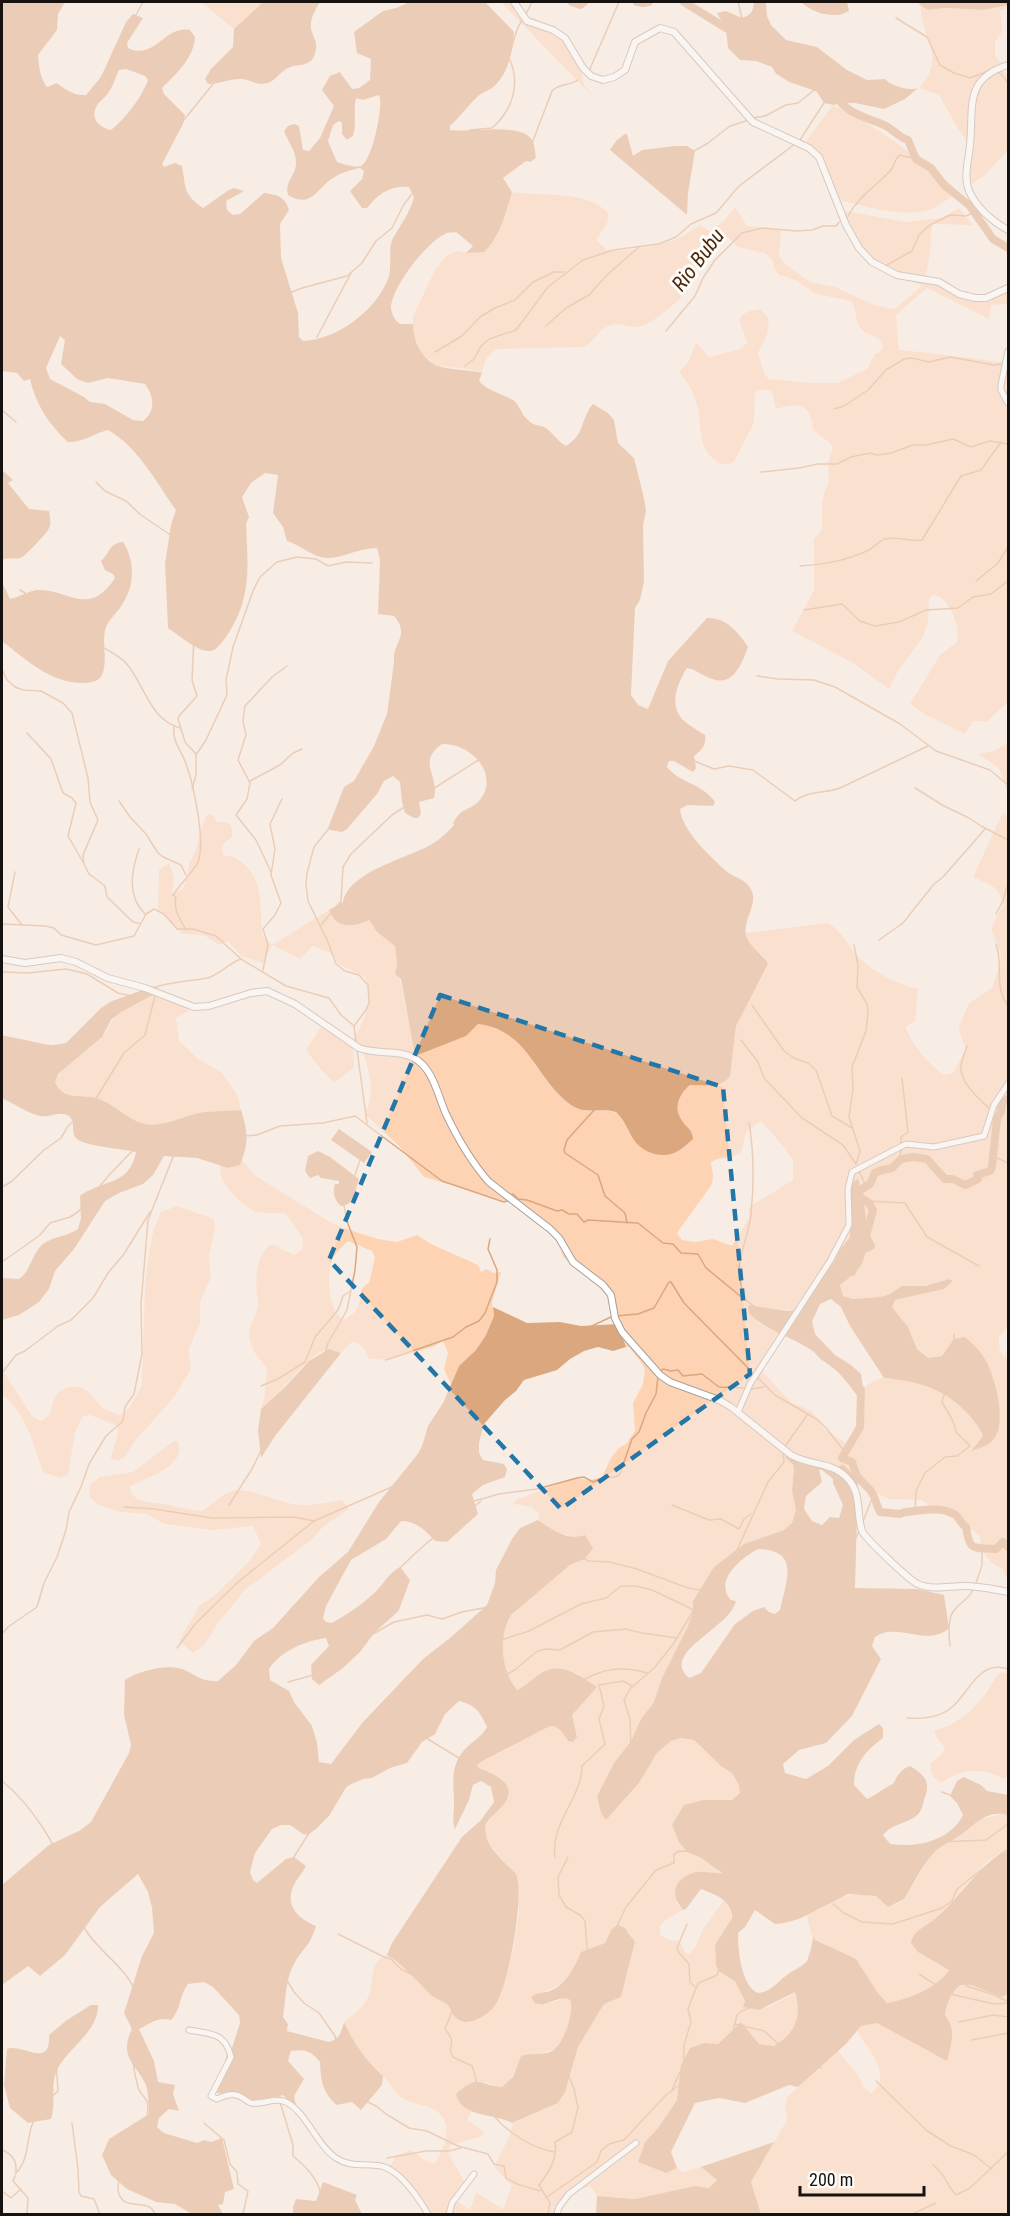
<svg xmlns="http://www.w3.org/2000/svg" width="1010" height="2216" viewBox="0 0 1010 2216" font-family="'Roboto Condensed',sans-serif">
	<style>
		.green { fill: #fdd3b3; fill-rule: evenodd }
		.forest { fill: #dba77e; fill-rule: evenodd }
		.lines { fill: none; stroke-linecap: round; stroke-linejoin: round }
		.stream { stroke: #dba77e; stroke-width: 1.5 }
		.river { stroke: #dba77e; stroke-width: 8 }
		.minor-casing { stroke: #aaa099; stroke-width: 7 }
		.tertiary-casing { stroke: #aaa099; stroke-width: 8 }
		.minor { stroke: #fff; stroke-width: 5 }
		.tertiary { stroke: #fff; stroke-width: 6 }
		.marked { fill: none; stroke: #2377a8; stroke-width: 4.5; stroke-dasharray: 12 8; stroke-linejoin: round }
		.labels { text-anchor: middle; dominant-baseline: central; stroke-width: 6; stroke-linejoin: round; paint-order: stroke }
		.water-label { font-size: 21px; font-style: italic; fill: #4c2a09; stroke: #fefcfa }
	</style>
	<rect width="100%" height="100%" fill="#f8ede5"/>
	<g class="green">
		<polygon points="201,2 263,2 234,29"/>
		<polygon points="501,2 517,2 525,17 533,18 563,32 575,50 583,67 582,76 584,85 597,101"/>
		<path d="M1008 2V8L1000 11 1002 32 995 42V54L1008 77V150L985 175 969 186 968 144 954 122 939 95 919 88C949 56 919 37 921 6L929 10 945 8 984 10 1007 5Z"/>
		<path d="M833 105C877 125 914 156 952 185L958 193C950 197 942 204 934 208 904 220 865 206 836 199L815 150 806 141Z"/>
		<path d="M512 192C542 197 588 189 609 214L607 224 596 240 607 250 615 251C647 248 673 246 699 225L710 231 724 221 735 207 747 226 781 230 779 255 784 263 810 282 835 287 874 305 894 309 922 286C903 277 877 272 863 256 851 244 845 226 840 210L906 222 941 218 959 208 973 225 933 224 930 236 932 239 926 276 936 279 958 291 985 300 1008 290V309L1006 304 991 305 989 319 927 288 896 315 899 350 931 353 999 362 1003 361 1008 345V702L987 721H973L965 734 926 715 910 704 940 655 957 642C960 627 952 606 940 597L933 595 929 599 928 622 923 637 897 673 889 689 853 663 792 631 814 590V539L822 529V502L825 490 829 483 828 463 833 448 830 443 813 430C810 402 798 403 776 409L772 392C765 389 761 389 755 393L754 423 734 462C728 466 722 465 716 461 697 448 702 424 697 405 694 392 687 382 679 372L689 361 694 346 697 343 709 357 740 349 747 343C743 324 728 314 760 309L769 319 767 335 758 353 765 375 769 379 811 383H838L867 369 875 354 880 352 883 347C881 334 869 338 861 329 854 320 857 309 851 301L816 294 795 280 779 275 774 268 772 260 765 253 737 247C729 235 720 233 707 242 696 249 697 275 689 288 681 300 652 325 638 327 630 328 619 322 611 325 597 330 596 341 583 347L497 349C488 355 484 361 482 373L469 369 436 366 420 351 413 334V316L435 270 447 255 457 251 469 253 495 239Z"/>
		<polygon points="1008,743 1008,789 1006,789 999,768 978,754 994,751"/>
		<path d="M1003 812 1008 819V1327L999 1337C999 1345 999 1355 1008 1358V1582L1003 1569C990 1564 979 1551 980 1536L958 1519 948 1517 921 1500 888 1499 868 1488 843 1464 836 1468 789 1460 795 1471 792 1491 796 1510 792 1523 784 1530 744 1544 714 1567 693 1601V1612L688 1626 662 1678 654 1702 641 1719 631 1741 614 1763 597 1796 601 1813 606 1820 639 1783 657 1753 671 1741 681 1738 694 1740 721 1766 732 1773 740 1785V1793L732 1800H703L687 1852 701 1858 723 1874 693 1873 676 1903 683 1910 667 1919 660 1926V1935L669 1940 679 1941 686 1953 689 1954 695 1948 702 1931 724 1900C745 1920 714 1934 715 1956 715 1971 724 1972 734 1980 739 1985 743 1995 745 2002L767 2008 796 1992C797 1998 800 2006 799 2011 798 2027 785 2039 774 2046L759 2045 741 2022 718 2044 704 2043 690 2048 681 2065 677 2100 658 2128 645 2142 638 2162 666 2173 677 2168 684 2172 701 2167 717 2180 709 2188 695 2186 635 2199 597 2196 590 2186C575 2192 563 2199 559 2214H430L416 2193 388 2169 396 2156 411 2150 426 2161 434 2164C446 2147 456 2119 431 2108 421 2103 410 2104 401 2097 394 2092 391 2084 386 2079 368 2061 354 2045 344 2022 353 2015 363 2008 368 1997 375 1983 367 1963 387 1955L412 1974 433 1997 445 2002 469 2023 493 2008 499 1997 513 1952 519 1912 516 1875 486 1841 485 1826 507 1797C506 1775 497 1775 479 1768L477 1766 486 1759 550 1726C559 1726 564 1734 568 1741L577 1737 572 1715 596 1687 574 1672 536 1676 526 1685 517 1690C501 1670 498 1637 511 1615L570 1565 585 1559 591 1551 577 1537 558 1533 538 1520 539 1514 532 1507 514 1504 516 1500 573 1478 590 1480 602 1477 611 1458 619 1448 626 1444 635 1431 633 1403 643 1384 645 1370 643 1365 629 1347H626L610 1299 595 1282 563 1257 557 1235 523 1206 424 1177 400 1147 365 1114C376 1092 369 1073 363 1051L353 1045 354 1068 334 1083 317 1065 306 1050 323 1024 352 1041C365 1019 374 1003 365 977L338 964 333 954 313 946 300 959 272 945 263 963 241 956 228 941 219 945 204 935 183 934 158 910 159 870 169 863 174 877 172 893 183 889 188 873 189 862C201 849 197 828 208 814L213 815 217 822 230 823 233 833 231 838 225 842 221 848 224 856C232 855 238 859 245 865 265 883 259 912 263 937L272 945 329 910C336 929 353 928 369 920L377 932 395 946 397 962 395 968 400 979 415 1055 466 1036 478 1024C525 1029 530 1067 560 1095 564 1099 569 1104 574 1107 590 1115 616 1103 624 1121H682C673 1108 679 1094 690 1085 704 1085 721 1089 730 1076L736 1026 741 1014 766 970 764 957 748 943 745 933 828 923C841 930 846 943 856 954 870 971 897 984 918 989L915 1021 905 1027C917 1051 924 1058 943 1075L953 1073 966 1050 959 1031 960 1024 969 1003 992 988 999 966 1001 954 991 929 999 912 1004 906C999 886 991 885 973 877ZM761 1121 783 1146 793 1160V1180L749 1207V1218L732 1246 713 1239 695 1242 682 1240 677 1233 712 1184 713 1175 711 1162C720 1156 732 1159 741 1153L746 1132ZM858 1180C870 1214 871 1260 840 1285L843 1296 853 1299 880 1297 890 1294 902 1286H925L949 1279 944 1289 895 1300 892 1307 908 1327 917 1349 928 1358 942 1356 957 1338 987 1363 1000 1415 985 1446 972 1449 983 1436C972 1402 917 1372 882 1378 874 1380 864 1387 857 1392L860 1432 852 1447 824 1429 812 1411 792 1403 758 1367 782 1334 758 1323 755 1306 772 1310H795L818 1279 833 1264 839 1251 850 1237 848 1212ZM611 1930 629 1932 635 1943 621 1997 604 2004 578 2047 565 2092 558 2103 513 2123 510 2135 494 2167 512 2186 503 2209 476 2192 470 2210 454 2199 464 2181 448 2153 451 2145 480 2137 485 2132 467 2120 472 2111 461 2105 486 2082 496 2086 502 2087 509 2082 516 2069 542 2053 555 2049C564 2037 577 2016 570 2000L565 1998 549 2003 536 1994C565 1986 568 1978 581 1952L605 1943Z"/>
		<path d="M158 989 186 1006 189 1011 176 1018 179 1041 198 1059 222 1073 238 1096 241 1110C229 1111 216 1111 204 1112 185 1115 162 1128 145 1124 127 1120 114 1103 96 1098 80 1094 65 1101 55 1083 61 1064 86 1052 101 1038 109 1030 110 1019 120 1013 132 1005 145 1001 157 993Z"/>
		<path d="M242 1160 256 1176 325 1219 343 1228 378 1239 397 1242 417 1235 431 1244 478 1265 481 1272 486 1269 494 1273 501 1272 492 1302 494 1316 486 1335 476 1350 459 1366 451 1384 444 1369 448 1353 443 1340 435 1346 388 1360 369 1359C365 1350 363 1343 352 1342L341 1353C336 1350 329 1349 323 1351 309 1356 277 1396 261 1409L264 1400 267 1368C259 1359 252 1352 250 1340 246 1326 257 1317 258 1304 259 1301 257 1298 257 1295 255 1278 256 1253 272 1244L294 1255 302 1249 303 1239 286 1214C276 1212 267 1214 257 1212 243 1208 215 1180 221 1166L228 1168 240 1165ZM348 1241 372 1251 375 1258 369 1283C352 1291 370 1307 343 1320 328 1309 326 1277 332 1260 335 1253 342 1247 348 1241Z"/>
		<path d="M177 1206 214 1219 215 1229 209 1256 211 1277 200 1302V1323L189 1349 191 1369 175 1396 134 1442 126 1456 118 1461 111 1459C112 1447 119 1438 118 1426L90 1415 83 1416 75 1432 68 1475 59 1478 43 1472C33 1444 27 1414 2 1395V1369L32 1416 41 1421C56 1413 49 1404 57 1394 61 1390 64 1388 69 1387 88 1384 91 1397 103 1408 108 1411 115 1413 120 1415L129 1408 142 1385 145 1287 149 1252 154 1228 161 1212Z"/>
		<path d="M174 1441 178 1442C188 1467 144 1478 130 1487 130 1504 157 1502 169 1505 180 1507 190 1510 202 1511 213 1504 220 1495 232 1491 249 1486 280 1504 300 1505 314 1506 328 1502 342 1500L349 1509 323 1527 310 1541 245 1590 218 1623 204 1645 193 1653 179 1641 199 1606 214 1596 250 1560 261 1544 253 1526 213 1530 164 1524 147 1514 120 1512 99 1505 90 1498 89 1492 91 1484 100 1477 133 1472Z"/>
		<path d="M1003 1672 1008 1674 1007 1702 1008 1703V1776L1003 1779C981 1767 962 1768 941 1783 933 1778 929 1773 931 1763L943 1753 945 1748 936 1737 934 1730 949 1726 969 1712 985 1695 998 1674Z"/>
		<path d="M1007 1813 1008 1815V1850C983 1856 956 1900 937 1917 929 1925 917 1929 912 1938L949 1970C936 1989 910 1999 887 2003L878 1993 856 1959 813 1939 806 1914C842 1894 858 1888 897 1904L904 1899 933 1853 944 1844 959 1836 977 1820Z"/>
		<path d="M960 1985H971L1002 1997 1008 1994V2214H761L751 2182 787 2120 785 2108 787 2097 838 2051 855 2071 864 2087 871 2093C895 2075 866 2049 857 2030L861 2026 877 2023 909 2039 950 2020 945 2015C947 2002 951 1995 960 1985Z"/>
	</g>
	<g class="forest">
		<path d="M2 2H65L58 14 57 30 38 55C39 66 40 78 47 87L57 83C66 90 75 96 86 95L101 77 126 22 133 14 143 18 127 43 128 48C155 61 164 25 190 30L195 37C194 58 176 74 162 88L164 94 185 115 183 124 162 164 164 167 175 163 182 166C186 188 183 194 203 208L229 190 234 188 244 191 226 201 227 210 233 215 240 214 264 193C277 195 285 196 289 210L280 224 281 258 298 313 299 337 303 341C337 340 376 310 388 279 393 266 387 250 393 238 401 224 410 213 414 197L409 187C390 185 378 194 367 208H362L350 191 362 179 364 171 360 168C351 170 340 173 333 178 316 189 312 209 288 195 284 181 296 176 296 163 296 150 288 142 284 131L288 126 294 124 299 126 303 150 309 151 320 138 334 106 322 90 330 76 340 72 352 89 359 88 370 80 371 59 357 53 354 32 383 11 396 8 410 2H485L514 32C512 51 509 75 492 88 487 91 481 93 476 98 467 107 460 117 450 126V130C471 133 521 122 532 140 535 145 535 153 536 158L530 162 526 161 503 178 512 192C506 212 500 237 484 252L466 253 473 246 456 232C453 233 450 232 447 233 427 241 391 288 391 308 392 316 395 320 400 324H413C413 340 420 356 435 365 442 369 471 370 482 373L479 381C489 392 501 393 513 400 520 405 521 414 527 419 533 426 536 424 544 427 552 431 557 441 566 446 587 432 579 421 593 404L608 413 614 420 618 443 634 458 643 494 646 510 643 526 644 581 640 600 635 608 631 695 638 705 648 709 668 661 707 618C725 617 739 632 748 647 740 668 732 690 705 676 698 673 695 669 687 668 676 686 667 709 688 724 693 728 699 731 705 735 707 744 701 751 694 756L696 768 693 772 674 761H669L667 767C682 785 701 782 715 802L713 806 688 805 680 809C682 831 710 856 726 871 732 876 740 878 746 883 764 900 742 917 746 935 749 947 762 953 768 964L736 1026 730 1076C721 1089 704 1085 690 1085 680 1093 673 1107 681 1119 686 1128 692 1128 693 1139 688 1143 683 1148 678 1151 664 1160 643 1153 634 1140 628 1131 625 1120 616 1112 601 1107 585 1115 571 1105 534 1078 529 1030 478 1024L466 1036 415 1056 401 979 395 974 397 962 395 946 377 932 369 920C353 928 336 929 329 910L343 902C349 871 409 858 432 844 440 839 448 832 454 825L453 823C463 806 467 812 478 802 491 789 488 771 477 759 467 749 456 744 442 744 416 763 440 775 434 798L419 802 421 814 418 818H414L405 813 402 802 400 782 393 776 384 781 377 794 347 829 342 832 330 830 328 828 344 787 354 781 374 746 387 714 394 662C392 642 411 636 394 616L378 614 380 560 377 548C358 548 341 559 326 558 313 557 300 545 287 541L283 527 273 513 278 475 265 473 251 483 242 497 249 517 246 524C248 568 252 599 226 637 221 643 217 651 209 651 198 652 177 634 168 628L165 564 171 525 176 510C156 482 138 447 108 430 92 434 85 442 68 442 49 425 35 403 30 379L24 381 17 373 2 371ZM126 69 145 76 148 80C142 97 125 119 111 130 98 127 89 117 98 104 101 100 105 98 108 93 113 87 115 78 119 70ZM379 95C384 105 372 161 361 166 355 168 344 164 337 162L328 141 333 125 339 121 342 123V134L347 140 353 136C357 123 353 111 356 98L363 100ZM60 336 65 340 61 364 77 379 88 383 108 378 145 384C154 396 156 411 143 421L133 420 105 404 90 402 84 397 50 379 46 368Z"/>
		<path d="M263 2H320C315 10 308 22 312 32 314 38 317 43 316 49 313 71 296 61 285 70 277 75 273 84 262 84 254 84 248 78 240 79 229 79 219 84 208 84L205 79 211 69 233 47 234 29Z"/>
		<path d="M754 2H766L767 16 771 25 786 40 817 47 847 70 867 80 885 79C891 86 909 91 918 88L905 99 884 109 855 103H839L834 105 824 103 817 92 788 73 756 61 740 60 728 48 726 29 717 13 726 11 742 18C751 15 753 12 754 2Z"/>
		<path d="M801 2H847L849 11C834 20 813 13 801 2Z"/>
		<polygon points="918,2 1008,2 1008,5 984,10 945,8 928,10 921,6"/>
		<polygon points="625,134 627,134 633,156 642,150 675,146 687,146 695,151 688,193 687,215 610,150 617,140"/>
		<path d="M2 470 13 480 8 483 29 509 49 511C50 517 52 525 48 530 46 534 24 557 21 558 14 560 8 557 2 560Z"/>
		<path d="M123 542C135 561 135 584 123 603 119 611 111 617 107 625 100 639 109 659 102 675 99 681 93 682 86 683 53 685 26 660 2 641V582L10 599C20 597 31 590 37 590 68 588 88 619 115 578L113 574 105 570 101 561C110 553 109 543 123 542Z"/>
		<path d="M154 986 158 989 157 993 121 1012 111 1020 102 1037 58 1074 55 1083C65 1101 80 1094 96 1098 114 1103 127 1120 145 1124 162 1128 185 1115 204 1112 216 1111 229 1111 241 1110 248 1132 249 1143 240 1165L228 1168 197 1158 164 1156 153 1175 143 1184 119 1193 105 1201 74 1249 55 1271 49 1289 39 1302 19 1315 2 1320V1278L19 1279C31 1271 32 1253 43 1244 53 1236 67 1237 78 1229L81 1218 80 1196C102 1179 129 1187 136 1152 124 1149 84 1146 77 1139 69 1131 78 1120 67 1115 58 1111 49 1118 40 1116 29 1114 13 1103 2 1098V1036L47 1046 66 1043 101 1008 112 1001Z"/>
		<polygon points="339,1129 372,1152 364,1163 331,1140"/>
		<path d="M318 1151 330 1157 359 1179C355 1190 355 1205 341 1206 335 1202 332 1191 335 1184H339V1181L321 1178 318 1175 310 1178 305 1171 308 1156Z"/>
		<path d="M858 1179C865 1199 871 1241 863 1261 859 1271 849 1278 840 1285L843 1296 853 1299 880 1297 890 1294 902 1286H925L949 1279 953 1281 944 1289 895 1300 892 1307 908 1327 917 1349 928 1358 942 1356 954 1339 965 1337C973 1344 981 1351 986 1361 996 1379 1008 1426 992 1441 986 1447 978 1448 971 1451L983 1436C980 1428 975 1422 970 1416 946 1389 919 1381 884 1378L850 1326 841 1307 831 1299 820 1304 812 1321 815 1334 835 1355 851 1365 861 1374 863 1388 857 1392 858 1397C842 1374 826 1358 801 1344 783 1334 763 1328 749 1313L748 1305 787 1311 795 1310 818 1279 833 1264 839 1251 850 1237 848 1185Z"/>
		<path d="M493 1307 527 1323 560 1322 581 1326 618 1324 626 1347 613 1351 598 1347 584 1351 570 1359 557 1370 524 1380 516 1391 505 1400 484 1424 479 1443V1453L483 1460 504 1464 507 1469 505 1477 483 1485 472 1494 478 1514 447 1542 435 1541C425 1530 416 1521 401 1521L386 1539 351 1560 326 1606 323 1618 326 1622 332 1623C346 1615 360 1606 372 1595 383 1586 387 1574 400 1567L410 1580 399 1610 393 1616 375 1632 360 1652 343 1668 319 1685 312 1679 311 1665 329 1646 326 1638C304 1641 281 1651 269 1669L270 1680 289 1691 294 1702 312 1726 317 1743 319 1762 331 1764 363 1722 423 1659 450 1638 487 1605 495 1583 496 1570 512 1539 520 1528 538 1520C553 1530 567 1541 585 1535L593 1548 585 1559 570 1565 511 1615C498 1637 501 1670 517 1690 525 1686 530 1681 537 1676 559 1659 577 1674 597 1687L572 1715 577 1737 573 1742 568 1741C564 1734 559 1726 550 1726L486 1759 477 1765 479 1768C494 1774 519 1783 504 1804 498 1812 489 1817 485 1826 486 1845 493 1850 506 1864 509 1867 514 1871 516 1874 525 1895 508 1992 493 2008 486 2016 471 2025 461 2021 451 2017 453 2010 447 2004 442 2000 435 1999 431 1995 416 1980 405 1966 387 1955L392 1943 462 1837 481 1820 494 1802 491 1787 481 1781 473 1785 469 1800 455 1829C452 1820 454 1814 454 1805 454 1787 450 1770 461 1754 468 1743 482 1738 487 1727 480 1712 476 1705 459 1701L445 1714 435 1734 422 1742 407 1763 390 1768 372 1778 363 1779 347 1786 329 1816 316 1829 308 1835 303 1834 290 1825H281L272 1829 255 1853 250 1872 253 1880 257 1883 286 1859 294 1857 306 1866C302 1874 294 1882 292 1890 286 1909 302 1920 316 1926 310 1946 304 1947 295 1962 285 1979 286 1999 283 2017L288 2024 287 2031 329 2042C340 2039 341 2032 344 2022 354 2044 366 2060 383 2076L382 2085 361 2110 352 2102 336 2105C322 2090 321 2082 320 2062 311 2051 305 2049 291 2051L288 2061 304 2079 294 2096 297 2109 283 2095 277 2097 245 2101 236 2095 217 2093 227 2054 231 2051 240 2023 239 2015 213 1987 204 1982 188 1984C179 1996 181 2010 171 2020 158 2016 150 2024 139 2029L154 2061 158 2082 175 2085 173 2094 179 2111 169 2109 159 2118 157 2127 164 2133 197 2143 204 2140 211 2142 222 2138 234 2189 225 2192 223 2204 218 2205 223 2214H192L175 2204 156 2202 127 2189 111 2175 102 2155 109 2139 149 2114C148 2104 149 2095 146 2085 137 2065 120 2059 130 2033L133 2031 124 2013 142 1956 154 1933 152 1908 148 1892 138 1874 100 1907 65 1955 40 1976 28 1966 2 1985V1885L49 1845 79 1831 91 1822 129 1753 131 1745 124 1715 125 1680C139 1671 165 1664 182 1669 198 1675 197 1681 218 1681L236 1665 254 1641 273 1628 319 1577 348 1552 379 1502 421 1450 428 1426 443 1403 459 1366 476 1350 486 1335 494 1316Z"/>
		<polygon points="329,1349 341,1353 275,1436 261,1458 258,1430 261,1409 286,1386 309,1361"/>
		<path d="M790 1452 813 1465 836 1468 843 1464 858 1479 855 1588 918 1589 944 1595 949 1628C928 1648 897 1621 875 1637L872 1646 881 1659 852 1716 826 1743 799 1750 783 1764 785 1773 806 1779 828 1766 854 1740 879 1724 883 1728V1738C867 1750 854 1763 854 1785L867 1799C877 1795 883 1788 893 1784 897 1776 901 1769 910 1766 926 1776 931 1782 924 1800 923 1804 922 1810 919 1813 912 1823 894 1822 883 1835L890 1844C917 1848 950 1841 963 1815L957 1803 950 1796 957 1781 964 1777 981 1785 987 1791 1008 1795V1815C986 1809 975 1825 959 1836 950 1842 939 1846 932 1855 921 1868 913 1884 904 1899L888 1907 876 1896 848 1894 799 1919 784 1923 775 1924 755 1910 745 1927 738 1933C738 1950 741 1986 758 1993 769 1992 774 1986 783 1978 801 1963 812 1968 813 1939L856 1959 878 1993 887 2003C909 1999 936 1989 949 1970L918 1952 911 1943C913 1930 927 1926 936 1918 961 1896 977 1867 1006 1850H1008V1994L1002 1997 971 1985H960C951 1994 947 2002 945 2015 957 2029 951 2045 947 2061L877 2023 861 2026 846 2044 798 2087 789 2085 745 2103 719 2098 695 2103 671 2152 677 2168 666 2173 638 2162 645 2142 658 2128 677 2100 681 2065 690 2048 704 2043 718 2044 741 2022 759 2044 774 2046C796 2032 802 2017 795 1992L759 2010 743 2007 745 2001 735 1981 720 1972 716 1966 715 1945 732 1918C732 1900 716 1895 701 1889L686 1909 683 1910C670 1896 673 1879 693 1873 701 1870 713 1874 722 1873L701 1858 687 1852 679 1842 672 1825 684 1805 703 1800H732L740 1793 739 1785 732 1773 721 1766 694 1740 681 1738 671 1741 657 1753 639 1783 606 1820 601 1813 597 1796 614 1763 631 1741 641 1719 654 1702 662 1678 688 1626 693 1612V1601L714 1567 744 1544 784 1530 792 1523 796 1510 792 1491 794 1471 793 1465 785 1457ZM819 1470H822L833 1479V1483L843 1505 839 1518 830 1517 822 1525 812 1521 804 1509 806 1496 822 1482ZM758 1549C801 1550 786 1581 780 1610L775 1614 769 1612 764 1607 753 1611 735 1624 701 1673 689 1678C659 1652 730 1629 736 1601L731 1600C729 1597 726 1595 726 1591 721 1574 745 1556 758 1549Z"/>
		<path d="M617 1925 625 1928 635 1942 621 1997 604 2004 578 2047 565 2092 558 2103 512 2123C495 2113 461 2118 456 2094 479 2073 480 2086 502 2087L513 2077 521 2056C531 2053 541 2055 550 2052 563 2047 575 2012 570 2000 557 1994 548 2008 535 2003L531 1997C538 1992 543 1993 550 1991 567 1984 574 1967 581 1952L605 1943 611 1930Z"/>
		<path d="M91 2005H98C98 2032 70 2046 58 2068 49 2085 57 2101 51 2119L28 2123 10 2108 4 2085 7 2049C22 2043 51 2070 49 2035L67 2020Z"/>
		<polygon points="774,2142 751,2182 761,2214 596,2214 597,2196 635,2199 695,2186 709,2188 717,2180 701,2167"/>
		<polygon points="323,2182 357,2195 355,2200 362,2214 293,2214 293,2207 296,2199 316,2201"/>
	</g>
	<g class="lines">
		<g class="stream">
			<polyline points="738,2 748,42"/>
			<polyline points="526,14 532,2"/>
			<polyline points="896,18 927,37 940,65 954,73 970,78 988,71"/>
			<polyline points="589,71 619,2"/>
			<polyline points="996,72 1001,74 1008,83"/>
			<polyline points="72,116 97,85 143,2"/>
			<polyline points="752,118 765,116 786,105 798,103 818,87"/>
			<polyline points="800,140 831,92"/>
			<path d="M531 146 552 91C559 83 570 86 578 80"/>
			<polyline points="149,163 230,63 270,2"/>
			<polyline points="682,207 676,195 674,181 684,157 708,143 730,126 746,121"/>
			<path d="M848 216C858 197 876 186 890 171 896 165 893 160 900 155L916 159"/>
			<polyline points="887,265 912,251 919,235 930,225 950,215 966,216 973,213"/>
			<path d="M197 302 223 313 244 311 302 288 347 276 362 263 376 241 392 228 404 204 457 139 470 130 492 128C513 110 521 83 509 58 513 45 514 32 522 20"/>
			<polyline points="546,326 566,308 589,295 608,274 639,247"/>
			<polyline points="666,331 695,296 703,278 715,260 742,233 762,228 797,231 812,230 823,226 836,226 839,222"/>
			<polyline points="317,337 351,273"/>
			<polyline points="435,352 462,336 480,317 495,308 515,300 533,282 554,272 564,272"/>
			<polyline points="465,366 474,359 481,346 489,339 516,330 548,287 583,260 613,250 659,244 676,237 691,224 716,213 739,186 795,144"/>
			<polyline points="834,409 844,406 868,390 886,370 904,359 912,358 929,362 950,357 994,365 1002,364"/>
			<polyline points="2,410 16,422"/>
			<polyline points="761,472 799,468 818,464 837,464 851,457 870,453 877,455 891,453 913,445 926,445 953,439 971,447 990,441 1008,444"/>
			<polyline points="96,482 105,491 126,501 141,515 172,536 200,578 194,635 192,680 197,696 179,716 178,719 185,742 196,754"/>
			<path d="M800 566C826 564 845 561 869 550 874 547 879 541 885 539 898 536 913 542 922 540L961 476 981 470 1001 442"/>
			<polyline points="976,581 998,563 1008,547"/>
			<path d="M20 590C44 604 64 623 87 638 100 647 115 652 126 663 145 685 149 719 180 728"/>
			<polyline points="804,610 842,604 860,621 875,626 899,622 926,610 958,608 973,597 991,594 1008,581"/>
			<polyline points="2,669 7,680 15,687 23,690 41,691 63,703 72,713 88,778 90,802 98,820 83,855 84,865"/>
			<polyline points="757,676 778,679 814,680 835,687 900,724 936,751 990,770 1008,785"/>
			<path d="M174 727C172 740 180 749 185 761 193 782 206 840 198 862 194 871 180 884 173 895L176 897C173 910 180 919 186 930"/>
			<polyline points="27,733 51,759 63,793 72,798 76,803 68,836 83,862"/>
			<path d="M642 744 667 750 714 769 729 766 753 770 795 801C808 790 824 794 840 788L928 746"/>
			<polyline points="250,781 280,765 293,753 302,749"/>
			<polyline points="915,788 944,806 969,818 981,826 1008,840"/>
			<polyline points="192,789 196,775 196,755 206,740 227,695 226,680 233,647 253,591 260,577 277,562 297,557 316,559 328,566 346,562 372,563"/>
			<polyline points="119,801 130,817 146,834 158,853 163,857 181,865 186,875"/>
			<path d="M139 849C131 872 127 896 145 914"/>
			<polyline points="85,866 89,874 105,886 107,897 133,922 139,923"/>
			<polyline points="15,872 8,907 22,925"/>
			<polyline points="271,872 256,840 236,815 247,799 250,783 238,760 246,735 243,721 245,706 272,677 287,666"/>
			<polyline points="996,914 1003,901 1008,882"/>
			<polyline points="2,924 45,926 54,928 61,935 96,945 134,936 146,914 154,909 164,914 177,929 193,929 216,936 241,959 286,986 329,998 341,1015 354,1026 356,1042"/>
			<polyline points="321,925 341,901 343,867 351,854 392,815 480,759"/>
			<polyline points="879,940 903,923 934,884 943,877 985,829"/>
			<path d="M996 944C1004 966 993 985 1008 1006"/>
			<polyline points="854,945 858,965 857,987 867,1004 868,1013 866,1031 852,1067 853,1088 849,1117 860,1151 856,1164"/>
			<polyline points="263,970 268,945 263,929 275,915 281,903 271,875 275,849 270,824 282,799"/>
			<polyline points="2,972 28,973 66,969 87,974 118,993 132,996"/>
			<path d="M154 988C171 981 189 982 207 978 219 975 229 963 241 959"/>
			<polyline points="752,1005 784,1051 794,1058 808,1063 816,1070 832,1116 852,1128"/>
			<polyline points="354,1026 366,1010 369,1003 368,985 359,975 345,971 336,964 328,942 308,901 306,885 307,873 314,847 373,774 398,741 401,732 413,619 407,601 398,586"/>
			<polyline points="2,1036 60,1048 68,1048 115,1005 145,991"/>
			<polyline points="741,1040 758,1062 764,1078 802,1118 843,1145 856,1164"/>
			<path d="M967 1046C965 1052 962 1059 961 1065 959 1082 979 1099 990 1109"/>
			<polyline points="357,1050 367,1123"/>
			<polyline points="995,1108 1001,1107"/>
			<polyline points="901,1145 901,1137 908,1132 902,1078"/>
			<polyline points="993,1156 1008,1163"/>
			<polyline points="899,1161 901,1150"/>
			<polyline points="859,1171 866,1186"/>
			<polyline points="355,1175 360,1160"/>
			<polyline points="2,1187 11,1182 44,1150 61,1138 68,1126 92,1105 124,1053 145,1035 155,996"/>
			<polyline points="511,1195 513,1194 518,1199 527,1200 557,1211 562,1210 569,1214 577,1214 584,1222 588,1220 638,1223 663,1243 673,1244 681,1253 698,1254 706,1268 744,1299 778,1323 790,1329 803,1332"/>
			<polyline points="867,1201 905,1203 927,1237 979,1266"/>
			<polyline points="627,1223 625,1213 605,1196 598,1175 565,1153 564,1150 567,1140 604,1099 619,1063 650,1007 678,971 686,958 698,928 726,884"/>
			<polyline points="2,1262 40,1235 50,1223 70,1217 78,1212 110,1174 137,1146 257,1135 280,1126 323,1123 355,1116 442,1181 504,1202 507,1201"/>
			<path d="M747 1301C730 1264 746 1250 751 1215 754 1184 754 1152 749 1122"/>
			<polyline points="616,1316 638,1314 654,1308 669,1282 671,1282 684,1303 754,1374"/>
			<polyline points="386,1360 453,1337 466,1327 479,1321 485,1313 497,1282 497,1270 488,1249 490,1239"/>
			<polyline points="660,1372 663,1369 671,1371 678,1370 683,1376 702,1374 719,1387 746,1388"/>
			<polyline points="2,1373 16,1355 25,1351 58,1326 71,1320 93,1298 108,1273 124,1254 150,1212"/>
			<polyline points="757,1377 775,1395 818,1420 827,1429 844,1451"/>
			<polyline points="261,1386 278,1379 305,1362 315,1337 338,1310 343,1296 349,1292"/>
			<polyline points="751,1389 764,1387"/>
			<polyline points="784,1448 807,1415"/>
			<polyline points="229,1505 252,1469 280,1411 302,1385 315,1375 323,1360 328,1343 347,1310 355,1270 357,1247 348,1224 344,1206"/>
			<polyline points="672,1505 709,1520 721,1519 739,1529 744,1519 751,1514"/>
			<polyline points="124,1507 154,1509 212,1518 294,1517 314,1521"/>
			<polyline points="915,1512 916,1491 925,1473 945,1457 957,1456 970,1446 956,1432 953,1421 942,1402 953,1366 954,1334"/>
			<polyline points="862,1524 873,1496"/>
			<polyline points="976,1583 982,1565 982,1548"/>
			<path d="M325 1633C363 1613 387 1578 419 1550 438 1532 461 1518 481 1501"/>
			<polyline points="2,1634 8,1627 37,1607 44,1583 57,1557 66,1530 69,1512 81,1487 89,1464 106,1436 123,1421 125,1407 134,1394 142,1354 141,1304 148,1220 179,1142"/>
			<path d="M950 1646C949 1637 947 1620 953 1612 958 1604 968 1600 973 1590"/>
			<polyline points="177,1648 196,1623 238,1582 314,1521 394,1486 414,1464 436,1419 448,1409 463,1386 474,1374 494,1367 500,1346 507,1338 570,1327 583,1330 611,1317"/>
			<polyline points="436,1661 529,1631 581,1604 606,1598 621,1586 636,1586 652,1590 694,1610"/>
			<polyline points="288,1682 317,1674 371,1635 394,1622 427,1615 442,1619 462,1612 499,1605 525,1596 576,1554 588,1561 609,1562 637,1569 688,1588 706,1591"/>
			<polyline points="210,1712 271,1649 361,1541 397,1509 413,1502 464,1504 499,1494 537,1489 577,1478 584,1477 593,1482 605,1477 615,1477 620,1474 632,1439 639,1432 646,1413 656,1394 658,1376"/>
			<path d="M907 1718C923 1719 939 1718 951 1708 970 1692 979 1659 1008 1669"/>
			<polyline points="371,1722 390,1713 447,1693 490,1685 516,1669 536,1652 545,1649 560,1650 593,1632 626,1629 642,1633 677,1638"/>
			<polyline points="254,1748 252,1789 234,1849 235,1856 263,1914 255,1967 255,2035 256,2042 278,2077 280,2097"/>
			<polyline points="631,1748 630,1719 624,1700 630,1689 655,1667 674,1643 718,1569 737,1550 768,1482 784,1462 783,1452"/>
			<path d="M2 1781C31 1804 57 1846 70 1881 75 1897 76 1915 85 1929 99 1953 130 1969 137 1997 141 2011 129 2027 131 2042 132 2056 134 2073 138 2087 140 2095 148 2098 148 2106 147 2121 147 2138 141 2151 134 2165 113 2176 119 2194 125 2212 149 2197 155 2214"/>
			<polyline points="755,1784 752,1762 756,1739 809,1641 859,1531"/>
			<polyline points="942,1792 990,1810 1008,1808"/>
			<path d="M334 1795 377 1764 426 1738 459 1758C471 1759 482 1748 492 1742 509 1731 526 1720 542 1708 577 1684 602 1659 647 1673"/>
			<polyline points="940,1842 986,1840 1008,1824"/>
			<path d="M457 1848 446 1876 439 1903 458 1997 445 2029C450 2035 454 2041 450 2049L453 2057 472 2066C476 2077 477 2089 482 2099 495 2124 526 2147 554 2152"/>
			<path d="M555 1857C550 1823 582 1798 582 1766L605 1744 599 1719 604 1706 599 1685 623 1681 632 1686"/>
			<polyline points="568,1857 558,1877 559,1895 566,1907 580,1915 585,1921 587,1948 602,1971"/>
			<polyline points="833,1904 844,1913 862,1922 893,1924 942,1908 952,1901 957,1889 981,1870 1008,1856"/>
			<polyline points="263,1921 281,1878 317,1820"/>
			<polyline points="687,1924 677,1948 679,1953 689,1964 690,1982 695,1987"/>
			<polyline points="338,1934 384,1957 391,1959 401,1969 415,1976 432,1989 456,1992"/>
			<polyline points="278,1966 294,1992 304,2003 319,2013 335,2036 337,2044 336,2060 350,2093 376,2106 386,2114 409,2128 427,2131 458,2146 488,2154 494,2164 504,2166 506,2178 517,2184 540,2191"/>
			<polyline points="919,1974 950,1994 994,2004 1008,2003"/>
			<polyline points="966,1986 995,1995 1008,2002"/>
			<polyline points="959,2022 993,2015 1008,2017"/>
			<polyline points="735,2024 764,2031 790,2054 821,2068"/>
			<polyline points="972,2040 1008,2033"/>
			<polyline points="876,2081 926,2130 949,2145 974,2155 992,2169"/>
			<path d="M672 2090 684 2063V2045L691 2022 688 2009C690 2004 697 1984 699 1983 704 1980 712 1978 717 1975L732 1932"/>
			<path d="M280 2102 293 2145V2156C305 2166 319 2179 321 2196 321 2201 317 2208 316 2214"/>
			<polyline points="72,2123 78,2169 79,2192 81,2196 94,2199 100,2214"/>
			<polyline points="204,2123 224,2140 230,2164 237,2172 238,2184 248,2191 243,2214"/>
			<path d="M2 2150C12 2154 17 2160 16 2172"/>
			<polyline points="387,2158 426,2151 449,2151 461,2148"/>
			<path d="M933 2165C946 2174 946 2185 956 2195L970 2188 1008 2152"/>
			<path d="M15 2174C29 2161 26 2142 32 2125 37 2109 46 2102 58 2091L56 2061 59 2039"/>
			<polyline points="15,2176 13,2181 28,2198 27,2214"/>
			<polyline points="2,2191 11,2198 21,2189"/>
			<path d="M547 2197 597 2162 601 2151 609 2144 624 2140 666 2095 702 2068 726 2043 733 2031 737 2015 742 2011 804 1982C805 1964 811 1955 814 1938"/>
			<path d="M548 2214 550 2203 539 2185C548 2173 558 2159 555 2142L572 2132 578 2107 574 2089 564 2064 572 2040 607 1961 618 1924 626 1907 656 1870 674 1863V1854L679 1851 707 1852 790 1894"/>
			<polyline points="912,2214 936,2203"/>
		</g>
		<g class="river">
			<polyline points="572,2 580,5 584,2"/>
			<polyline points="637,2 643,3 649,2"/>
			<path d="M684 2 760 49 772 59 779 71 790 78 834 93C846 114 863 116 884 125 893 129 898 137 908 140L916 159 931 168 944 185 969 205 993 239 1008 248"/>
			<path d="M1008 1099 1002 1103 1001 1112 997 1118 992 1167 990 1171 977 1175 978 1179 965 1185 953 1179H945L927 1159 913 1157 901 1159 892 1168 882 1170 875 1173 870 1184 860 1190 859 1197 869 1203 873 1210 866 1236 871 1246 854 1254 850 1264 852 1272 845 1271 824 1286 821 1291 803 1332 822 1355 840 1368 861 1390 860 1427 842 1458 852 1462C857 1479 858 1477 870 1490 875 1495 876 1505 880 1512L900 1514 905 1512C920 1511 940 1506 954 1514 960 1517 960 1524 966 1527 970 1552 972 1547 996 1549L1003 1542 1008 1547"/>
		</g>
		<g class="minor-casing">
			<g id="minor">
				<polyline points="1008,351 1001,385 1001,390 1008,403"/>
				<polyline points="738,1412 750,1384 830,1261 849,1225 848,1189 852,1172 906,1144 934,1147 984,1136 994,1105 1008,1084"/>
				<path d="M189 2030C210 2034 225 2032 231 2057L211 2096 217 2099C226 2095 234 2092 243 2098 244 2099 250 2103 251 2103 262 2105 272 2098 283 2101 305 2108 316 2145 336 2158 351 2168 364 2163 381 2166 400 2170 419 2199 428 2214"/>
				<polyline points="449,2214 452,2203 474,2174"/>
				<polyline points="557,2214 559,2207 569,2194 636,2143"/>
			</g>
		</g>
		<g class="tertiary-casing">
			<g id="tertiary">
				<polyline points="514,2 527,21 553,30 565,38 583,68 591,76 603,80 614,77 625,70 635,42 660,28 674,32 753,122 809,148 819,157 846,225 859,248 872,262 897,275 939,282 959,294 975,298 986,298 1008,288"/>
				<path d="M1008 65C963 79 974 108 970 144 969 159 963 176 969 191 977 208 992 221 1008 230"/>
				<path d="M2 959 25 963 61 958 76 962 108 978 145 988 194 1007 209 1006 251 993 267 991 295 1004 359 1048C377 1055 398 1049 414 1058 433 1068 438 1096 446 1114 457 1137 472 1163 489 1182L550 1229 559 1238 573 1262 603 1285 611 1295 615 1318 622 1332 660 1375 670 1382 719 1400 731 1407 791 1455C810 1466 832 1461 848 1479 862 1494 856 1513 862 1531 865 1538 910 1581 918 1584 933 1591 952 1585 968 1586 981 1587 995 1589 1008 1592"/>
			</g>
		</g>
		<use href="#minor" class="minor"/>
		<use href="#tertiary" class="tertiary"/>
	</g>
	<path d="M0 0H1010V2216H0ZM440 995 723 1087 750 1374 561 1509 329 1260Z" fill="#f8ede5" fill-opacity=".55" fill-rule="evenodd"/>
	<path class="marked" d="M440 995 723 1087 750 1374 561 1509 329 1260Z"/>
	<g class="labels">
		<g class="water-label">
			<text transform="translate(698 260) rotate(-53)">Rio Bubu</text>
		</g>
	</g>
	<rect width="1010" height="2216" fill="none" stroke="#16120f" stroke-width="6"/>
	<path d="M800 2186v9h124v-9" fill="none" stroke="#16120f" stroke-width="3"/>
	<text x="809" y="2186" font-size="18" fill="#16120f" stroke="#fefcfa" stroke-width="4.5" paint-order="stroke">200 m</text>
</svg>
